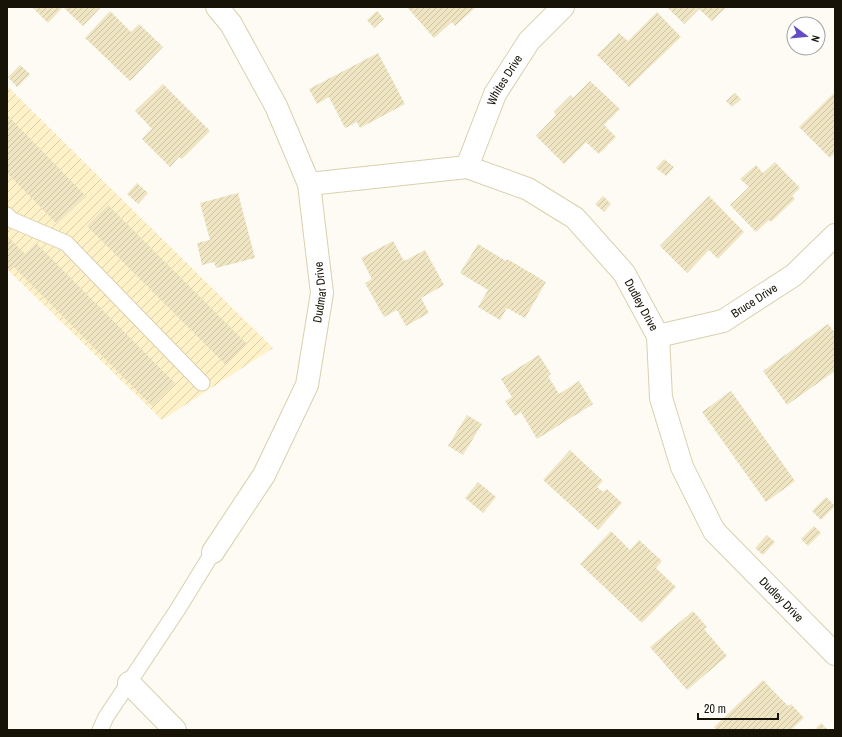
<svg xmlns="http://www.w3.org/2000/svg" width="842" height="737" viewBox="0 0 842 737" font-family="'Archivo Narrow',sans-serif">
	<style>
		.industrial { fill: url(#industrial-furrows) }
		.building { fill: url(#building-hatch) }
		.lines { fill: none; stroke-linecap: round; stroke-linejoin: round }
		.lane-casing { stroke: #dad0ae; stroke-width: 17 }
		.street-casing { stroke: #dad0ae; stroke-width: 24 }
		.lane { stroke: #fff; stroke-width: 15 }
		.street { stroke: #fff; stroke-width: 22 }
		.labels { text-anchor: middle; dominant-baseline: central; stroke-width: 4; stroke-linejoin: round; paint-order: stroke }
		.street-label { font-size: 12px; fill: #171307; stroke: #fff }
	</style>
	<defs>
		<pattern id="industrial-furrows" width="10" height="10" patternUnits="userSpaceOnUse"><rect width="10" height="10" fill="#fff2c8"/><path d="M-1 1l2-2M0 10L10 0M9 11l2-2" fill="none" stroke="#dacfaa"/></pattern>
		<pattern id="building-hatch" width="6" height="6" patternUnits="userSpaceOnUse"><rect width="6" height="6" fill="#efe5c3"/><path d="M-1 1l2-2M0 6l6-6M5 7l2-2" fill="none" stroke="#ccc4a6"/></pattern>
	</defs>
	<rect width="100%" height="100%" fill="#fdfbf4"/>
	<polygon class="industrial" points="7,86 273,348 162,420 7,269"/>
	<g class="building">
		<polygon points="32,7 101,7 83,26 63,7 48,23"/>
		<polygon points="407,7 476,7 455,26 452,22 434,38"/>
		<polygon points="667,7 726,7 712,21 699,9 684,24"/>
		<polygon points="110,11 131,32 139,24 163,47 130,81 85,38"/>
		<polygon points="377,11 384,19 374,28 367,20"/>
		<polygon points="657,12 681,37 629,87 597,55 619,33 628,41"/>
		<polygon points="378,53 405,104 360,128 357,122 345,128 329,97 317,104 309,89"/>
		<polygon points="20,65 30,74 17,87 8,77"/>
		<polygon points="590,81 620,109 604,125 616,137 599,154 586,142 564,164 536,136 556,115 554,112 571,95 573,98"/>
		<polygon points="163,84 210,131 182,159 179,157 170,167 142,139 152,129 135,111"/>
		<polygon points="835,92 835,153 830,158 799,127"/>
		<polygon points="735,93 741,99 732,107 726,101"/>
		<polygon points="7,115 86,196 57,224 7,173"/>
		<polygon points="664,159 674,167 666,176 656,168"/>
		<polygon points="775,162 800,188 792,196 795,199 771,222 769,220 756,232 730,205 749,187 740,179 756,165 763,173"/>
		<polygon points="137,183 148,193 138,204 127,194"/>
		<polygon points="238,193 255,258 216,268 214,262 202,265 197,243 210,240 200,203"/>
		<polygon points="603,196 611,204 604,212 595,204"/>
		<polygon points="709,196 744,232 718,259 709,250 687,273 660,246"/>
		<polygon points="108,205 246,343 225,364 87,226"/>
		<polygon points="7,236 25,254 36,243 175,383 152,406 13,266 9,270 7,267"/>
		<polygon points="393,241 404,261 425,250 444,285 421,298 429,313 406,326 397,310 384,317 365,283 372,279 361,258"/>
		<polygon points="478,244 506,261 507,259 546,282 525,318 507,308 500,320 478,307 488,290 460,273"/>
		<polygon points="828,324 835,333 835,371 787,405 763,371"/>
		<polygon points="539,355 551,374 548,376 559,394 579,381 593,404 537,439 521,412 515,416 505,401 512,397 501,379"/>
		<polygon points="731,391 795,481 766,502 702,412"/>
		<polygon points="467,415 482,424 463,455 448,446"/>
		<polygon points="570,450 603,481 597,487 603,492 607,489 622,503 598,530 543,480"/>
		<polygon points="478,482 496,497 483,513 465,498"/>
		<polygon points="826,497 835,506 821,520 812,511"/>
		<polygon points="814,526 821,533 808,546 801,539"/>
		<polygon points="611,531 630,550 639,540 662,561 656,568 676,587 642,623 580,564"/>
		<polygon points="767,535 775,542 763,555 755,548"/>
		<polygon points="693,611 707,627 704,629 727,656 687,690 650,647"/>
		<polygon points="763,680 788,706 791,704 804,718 791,730 717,730 714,727"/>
		<polygon points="821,723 828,730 814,730"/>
	</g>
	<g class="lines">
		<g class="lane-casing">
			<g id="lane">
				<polyline points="7,215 12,220 66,243 202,383"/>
				<polyline points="100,730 106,717 178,609 213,552"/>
			</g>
		</g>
		<g class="street-casing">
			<g id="street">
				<path id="s1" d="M467 167 495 94 529 41 563 7"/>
				<path id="s2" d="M309 184 467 167 528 189 575 218 624 273 658 336 661 398 682 467 714 531 835 654"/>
				<path id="s3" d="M658 336 723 321 794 275 835 235"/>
				<path id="s4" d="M213 552 264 475 307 385 322 293 309 184 276 106 231 24 217 7"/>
				<polyline points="129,683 175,730"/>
			</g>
		</g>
		<use href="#lane" class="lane"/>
		<use href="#street" class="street"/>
	</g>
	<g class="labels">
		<g class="street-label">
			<text stroke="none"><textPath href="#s1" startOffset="95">Whites Drive</textPath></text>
			<text stroke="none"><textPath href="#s4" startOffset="286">Dudmar Drive</textPath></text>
			<text stroke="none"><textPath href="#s3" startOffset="104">Bruce Drive</textPath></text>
			<text stroke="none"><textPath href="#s2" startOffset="389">Dudley Drive</textPath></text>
			<text stroke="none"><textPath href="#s2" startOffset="726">Dudley Drive</textPath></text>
		</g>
	</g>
	<rect width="842" height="737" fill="none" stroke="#171307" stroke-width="16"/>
	<g transform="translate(806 36) rotate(106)"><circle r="19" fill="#ffffff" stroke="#a2a19c"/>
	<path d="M0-3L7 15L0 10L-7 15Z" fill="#654bc4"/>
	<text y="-6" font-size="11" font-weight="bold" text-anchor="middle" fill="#171307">N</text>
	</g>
	<path d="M698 713v6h80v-6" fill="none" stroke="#171307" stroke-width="2"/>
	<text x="704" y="713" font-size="12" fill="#171307" stroke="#ffffff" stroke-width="3" paint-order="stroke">20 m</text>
</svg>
